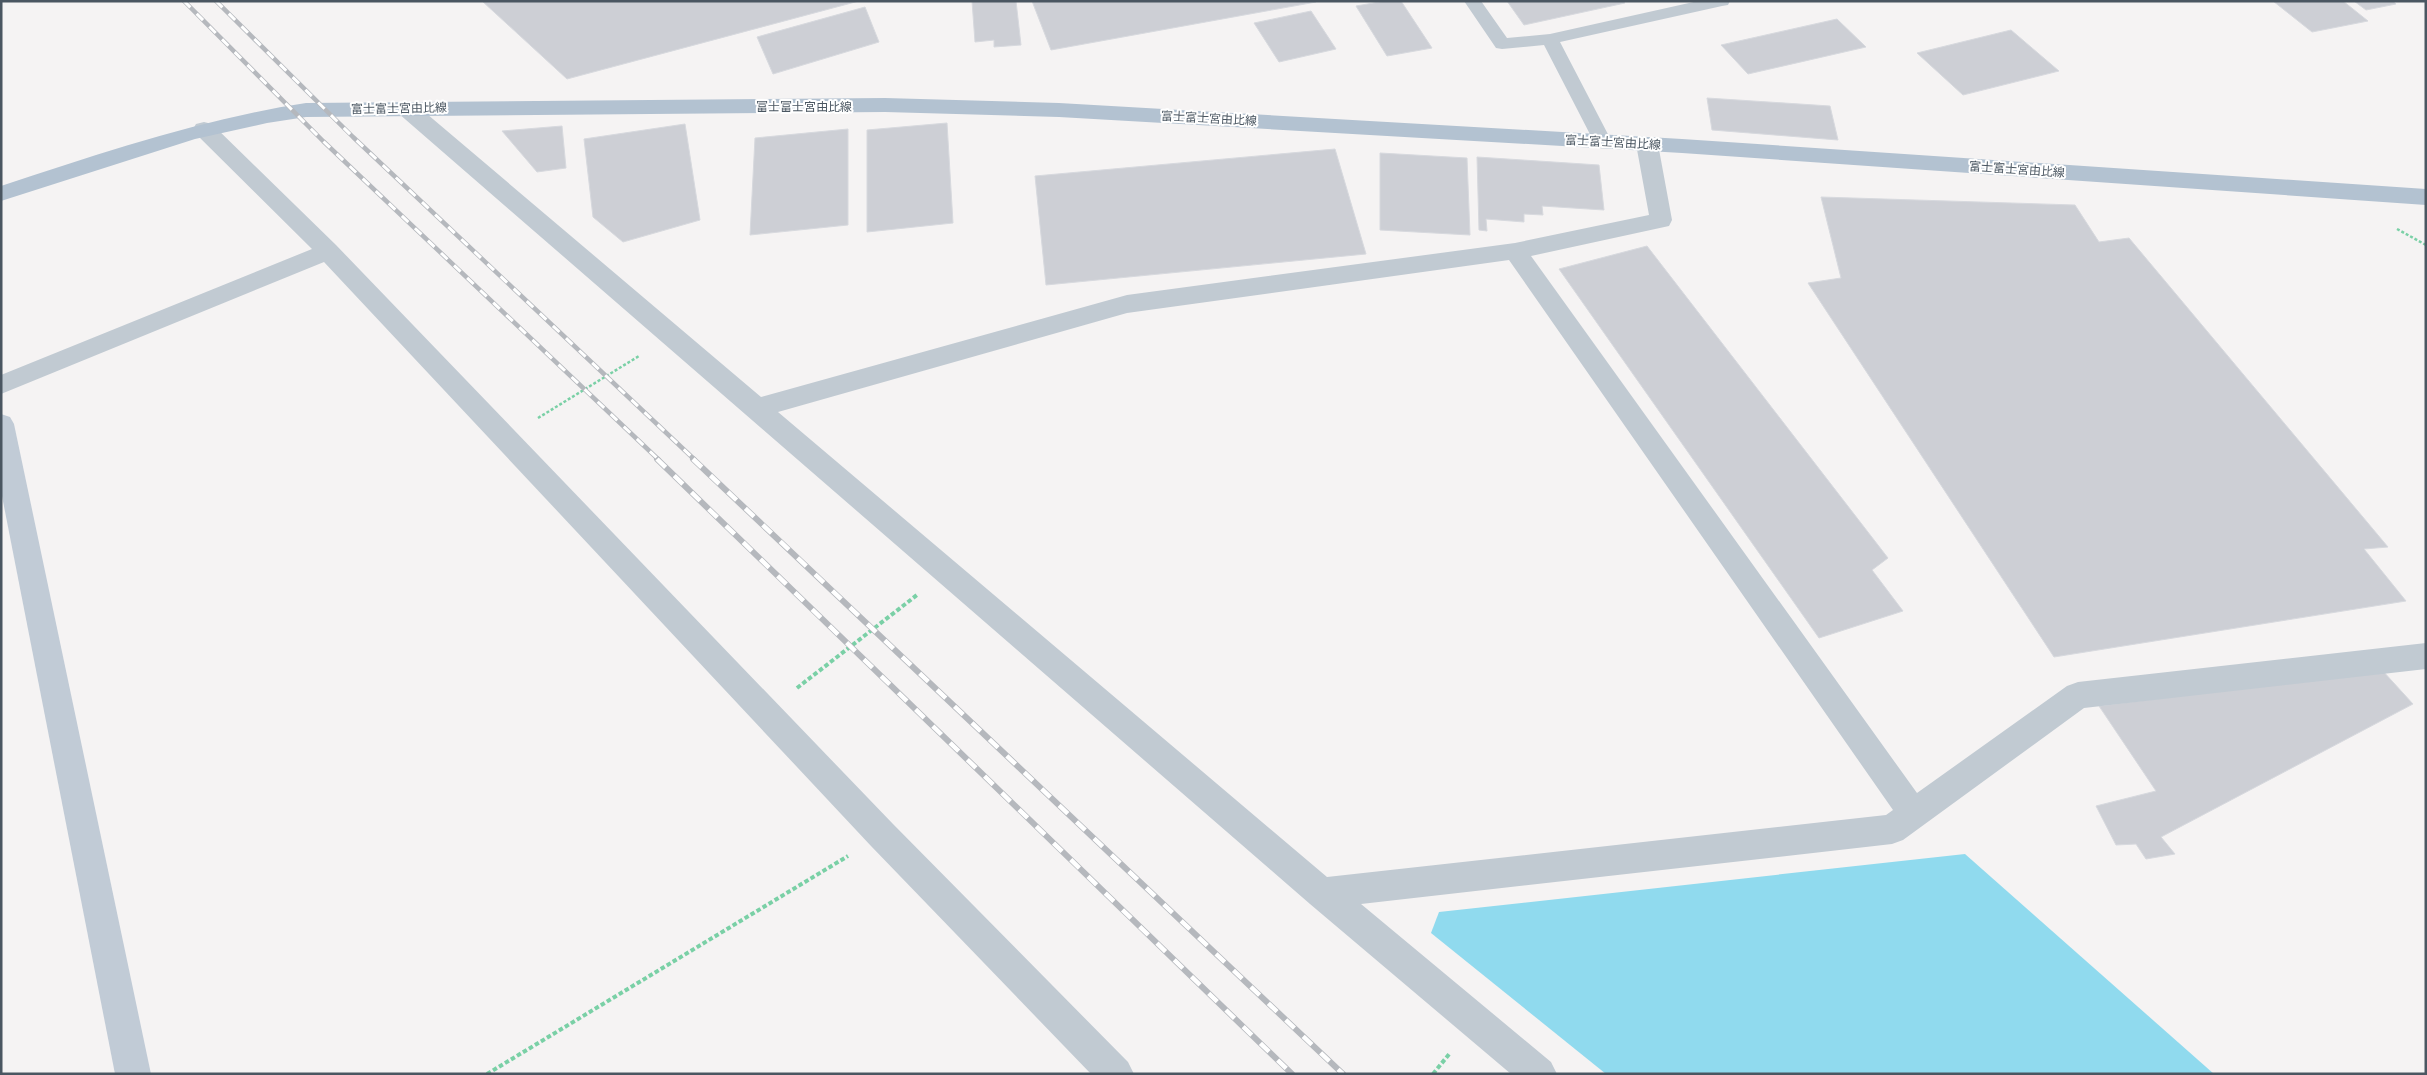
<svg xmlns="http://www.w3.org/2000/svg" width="2427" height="1075" viewBox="0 0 2427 1075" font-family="Lato,'Noto Sans JP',sans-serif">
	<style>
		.water { fill: #90daee }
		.building { fill: #cdcfd5; stroke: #d7d9de }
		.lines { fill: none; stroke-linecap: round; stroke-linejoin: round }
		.path-far1 { stroke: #7ad0a6; stroke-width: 2.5; stroke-dasharray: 3 2; stroke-linecap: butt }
		.path { stroke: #7ad0a6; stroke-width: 4; stroke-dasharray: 4.5 2.5; stroke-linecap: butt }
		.lane { fill: #c1cad2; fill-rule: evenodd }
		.street { fill: #c1cad2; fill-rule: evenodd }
		.secondary { fill: #c1cbd6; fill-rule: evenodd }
		.primary { fill: #b3c2d1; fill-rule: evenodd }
		.rail-far1-casing { stroke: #b5b8bd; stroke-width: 4.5 }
		.rail-casing { stroke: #b5b8bd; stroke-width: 6 }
		.rail-far1 { stroke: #fff; stroke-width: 3; stroke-dasharray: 9; stroke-linecap: butt }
		.rail { stroke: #fff; stroke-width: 4.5; stroke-dasharray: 12; stroke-linecap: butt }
		.labels { text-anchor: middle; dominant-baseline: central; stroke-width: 4; stroke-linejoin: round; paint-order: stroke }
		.far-street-label { font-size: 12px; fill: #4a5661; stroke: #fff }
	</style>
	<rect width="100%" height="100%" fill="#f5f3f3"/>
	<polygon class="water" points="1965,854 2214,1074 1606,1074 1431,933 1439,912"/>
	<g class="building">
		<polygon points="482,1 859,1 567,79"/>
		<polygon points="972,1 1016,1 1021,45 994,47 994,40 975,42"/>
		<polygon points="1032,1 1316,1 1316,2 1051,50"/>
		<polygon points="1385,1 1401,1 1432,48 1387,56 1356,6"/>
		<polygon points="1507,1 1623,1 1625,3 1524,25"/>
		<polygon points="2273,1 2343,1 2368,21 2312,32"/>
		<polygon points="2354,1 2393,1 2396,4 2366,10"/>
		<polygon points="865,7 879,42 773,74 757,37"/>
		<polygon points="1311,11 1336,49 1279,62 1254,23"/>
		<polygon points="1837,19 1866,47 1748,74 1721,45"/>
		<polygon points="2011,30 2059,71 1963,95 1917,53"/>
		<polygon points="1707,98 1830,106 1838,140 1712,130"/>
		<polygon points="947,123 953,223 867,232 867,130"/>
		<polygon points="685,124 700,220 623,242 593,217 584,139"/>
		<polygon points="562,126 566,168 537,172 502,131"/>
		<polygon points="848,129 848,225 750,235 755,138"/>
		<polygon points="1335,149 1366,254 1046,285 1035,176"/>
		<polygon points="1380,153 1467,158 1470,235 1380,230"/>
		<polygon points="1477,157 1599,165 1604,210 1542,206 1543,215 1524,214 1524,222 1486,219 1487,231 1479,230"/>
		<polygon points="1821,197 2075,205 2099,242 2129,238 2388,547 2364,549 2406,601 2054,657 1808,283 1841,278"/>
		<polygon points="1647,246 1888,558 1872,570 1903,611 1819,638 1559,269"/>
		<polygon points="2382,670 2413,704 2161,837 2175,854 2146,859 2136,844 2116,845 2096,806 2156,791 2099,706"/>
	</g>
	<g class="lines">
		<g class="path-far1">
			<polyline points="2397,229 2426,245"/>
			<polyline points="538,418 639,356"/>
		</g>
		<g class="path">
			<polyline points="797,688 917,595"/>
			<polyline points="487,1074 848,856"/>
			<polyline points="1433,1074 1450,1053"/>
		</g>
		<polygon class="lane" points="1464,1 1481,1 1507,38 1550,34 1698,1 1730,1 1728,5 1722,6 1560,42 1612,142 1610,146 1603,148 1596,146 1594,142 1544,45 1502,49 1496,48"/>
		<g class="street">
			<path d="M406 101 414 103 761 397 1127 295 1515 243 1649 215 1636 144 1639 139 1647 137 1655 139 1658 144 1672 220 1669 226 1531 256 1917 793 2067 686 2078 682 2426 643V669L2084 708 1903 840 1892 844 1361 904 1551 1062 1557 1074H1511L1310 904 398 113 395 108 398 103ZM1509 260 1893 810 1886 815 1327 877 778 412 1127 313Z"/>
			<polygon points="204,122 212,124 336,245 893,824 1128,1062 1134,1074 1091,1074 871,846 324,262 1,394 1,375 312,249 196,134 193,129 196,124"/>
		</g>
		<polygon class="secondary" points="1,414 10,417 14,424 151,1074 115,1074 1,491"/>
		<path class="primary" d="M885 98 1059 103 1682 139 2426 189V205L1682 153 1059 117 885 112 306 117 267 123 195 139 1 201V186C102 153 201 119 306 103Z"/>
		<g class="rail-far1-casing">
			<g id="rail-far1">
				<polyline points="184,1 323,141 659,460"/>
				<polyline points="216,1 353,137 695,460"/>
			</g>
		</g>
		<g class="rail-casing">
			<g id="rail">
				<polyline points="657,459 1292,1074"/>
				<polyline points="693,459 1343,1074"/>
			</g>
		</g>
		<use href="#rail-far1" class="rail-far1"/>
		<use href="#rail" class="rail"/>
	</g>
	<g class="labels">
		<g class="far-street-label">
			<text x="804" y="106">富士富士宮由比線</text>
			<text transform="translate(399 108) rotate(-1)">富士富士宮由比線</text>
			<text transform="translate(1209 118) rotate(3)">富士富士宮由比線</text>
			<text transform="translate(1613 142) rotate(3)">富士富士宮由比線</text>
			<text transform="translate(2017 169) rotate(4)">富士富士宮由比線</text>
		</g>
	</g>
	<rect width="2427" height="1075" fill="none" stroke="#4a5661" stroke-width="5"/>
</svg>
